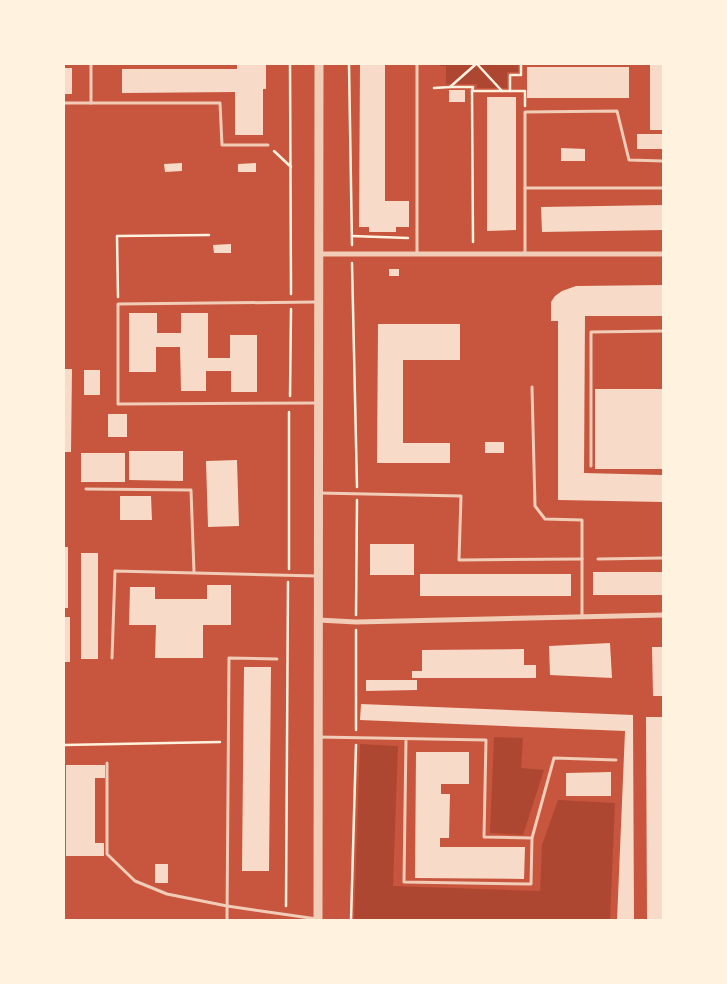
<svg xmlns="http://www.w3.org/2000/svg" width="727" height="984" viewBox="0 0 727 984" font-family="'Noto Serif',serif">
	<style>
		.green { fill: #ae4732 }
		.building { fill: #f7dbc8 }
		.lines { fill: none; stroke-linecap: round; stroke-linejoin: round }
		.path { stroke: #fff3e0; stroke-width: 2.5 }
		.service { stroke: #f1ccb7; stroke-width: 3 }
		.minor { stroke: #f1ccb7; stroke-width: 5 }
		.tertiary { stroke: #f1ccb7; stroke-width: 9 }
	</style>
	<rect width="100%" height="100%" fill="#c8553d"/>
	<g class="green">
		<polygon points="440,64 518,64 518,72 507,72 507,88 477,88 477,84 446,84 446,66 440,66"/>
		<polygon points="494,737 523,738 521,768 544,770 523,835 490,833"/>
		<polygon points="360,744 398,746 393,886 540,891 542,845 558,800 615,803 610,920 354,920"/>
	</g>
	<g class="building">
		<polygon points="360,64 385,64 385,201 409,201 409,227 396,227 396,232 369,232 369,227 359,227"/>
		<rect x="650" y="64" width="13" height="66"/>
		<polygon points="237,65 266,65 266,89 263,89 263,135 235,135 235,92 122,93 122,69 237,69"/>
		<rect x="527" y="67" width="102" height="31"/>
		<rect x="64" y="68" width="8" height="26"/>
		<rect x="449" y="90" width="16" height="12"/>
		<polygon points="487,97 516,97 516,230 487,231"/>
		<rect x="637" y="134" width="26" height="15"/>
		<polygon points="561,148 585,149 585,161 561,161"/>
		<polygon points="182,163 182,171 165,172 164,164"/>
		<polygon points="256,163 256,172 238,172 238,164"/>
		<polygon points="663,205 663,230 542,232 541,207"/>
		<polygon points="231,244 231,253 214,253 213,245"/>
		<rect x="389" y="269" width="10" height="7"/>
		<polygon points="663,285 663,316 585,316 584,473 663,475 663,502 558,500 558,321 551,321 551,302 555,296 562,291 576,286"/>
		<polygon points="129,313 157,313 157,333 181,333 181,313 208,313 208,358 230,358 230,335 257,335 257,392 231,392 231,371 206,371 206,391 181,391 180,347 156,347 156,372 129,372"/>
		<polygon points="378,324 460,324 460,360 403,360 403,443 450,443 450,463 377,463"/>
		<polygon points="64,369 72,369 71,452 64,452"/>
		<rect x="84" y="370" width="16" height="25"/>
		<rect x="595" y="389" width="68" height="80"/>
		<rect x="108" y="414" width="19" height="23"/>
		<rect x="485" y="442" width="19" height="11"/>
		<polygon points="129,451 183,451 183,481 129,480"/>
		<rect x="81" y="453" width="44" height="29"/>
		<polygon points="237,460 239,526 208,527 206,461"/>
		<polygon points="120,496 151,496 152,520 120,520"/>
		<rect x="370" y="544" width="44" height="31"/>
		<rect x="64" y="547" width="4" height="61"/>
		<rect x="81" y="553" width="17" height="106"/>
		<rect x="593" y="572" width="70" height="23"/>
		<rect x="420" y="574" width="151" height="22"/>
		<polygon points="207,585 231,585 231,625 203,625 203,658 155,658 156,625 129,625 130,587 155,587 155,599 207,599"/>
		<rect x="64" y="617" width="6" height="45"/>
		<polygon points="610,643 612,678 550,675 549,646"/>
		<polygon points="652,647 663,647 663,696 653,696"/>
		<polygon points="524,649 524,665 536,665 536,678 412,678 412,671 422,671 422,650"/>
		<polygon points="244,667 271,667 269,871 242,871"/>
		<polygon points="366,680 417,680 417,690 366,691"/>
		<polygon points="361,704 633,715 634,920 617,920 625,731 360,720"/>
		<polygon points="646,717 663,717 663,920 647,920"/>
		<polygon points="416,752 469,752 469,784 441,784 441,794 450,794 449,838 440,838 440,847 525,847 524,879 415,878"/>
		<polygon points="66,765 105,765 105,778 95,778 95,843 104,843 104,856 66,856"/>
		<polygon points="611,772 611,796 566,796 566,773"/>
		<rect x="155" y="864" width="13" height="19"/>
	</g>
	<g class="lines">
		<g class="path">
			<polyline points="290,64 291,294"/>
			<polyline points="349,64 352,245"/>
			<polyline points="477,64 502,91"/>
			<polyline points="521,64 521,75 510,75 510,91 525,91 525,106"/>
			<polyline points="450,87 473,87 472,91 510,91"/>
			<polyline points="434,88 450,87 476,64"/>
			<polyline points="472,91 473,242"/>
			<polyline points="274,151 291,167"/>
			<polyline points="352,236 408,238"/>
			<polyline points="352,263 357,487"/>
			<polyline points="118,297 117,236 209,235"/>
			<polyline points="290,396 291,309"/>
			<polyline points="289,569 289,412"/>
			<polyline points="356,615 357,500"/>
			<polyline points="356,730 356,630"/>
			<polyline points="64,745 220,742"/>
			<polyline points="286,906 288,582"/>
			<polyline points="351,920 356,745"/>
		</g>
		<g class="service">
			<polyline points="64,103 220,103 222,145 268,145"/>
			<polyline points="91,103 91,64"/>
			<polyline points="525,188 663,188"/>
			<polyline points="417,254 417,64"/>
			<polyline points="525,254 525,112 617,111 629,160 663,161"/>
			<polyline points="317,302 118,304 118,404 318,403"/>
			<polyline points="532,387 535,506 545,519 582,520 582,617"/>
			<polyline points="591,466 591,332 663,331"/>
			<polyline points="86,489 191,490 194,572"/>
			<polyline points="319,493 461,496 459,560 582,559"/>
			<polyline points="598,559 663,558"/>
			<polyline points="112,658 115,571 317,576"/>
			<polyline points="318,737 486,740 484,837 532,838 531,884 404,882 406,739"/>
			<polyline points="107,763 107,854 135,881 167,894 227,906 317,919"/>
			<polyline points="532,838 554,758 616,760"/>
			<polyline points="227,920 229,658 277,659"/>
		</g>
		<g class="minor">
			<polyline points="320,254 663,254"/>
			<polyline points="318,620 356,622 663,615"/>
		</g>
		<polyline class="tertiary" points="318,920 319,64"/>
	</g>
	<rect width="727" height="984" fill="none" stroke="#fff3e0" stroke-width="130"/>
</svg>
